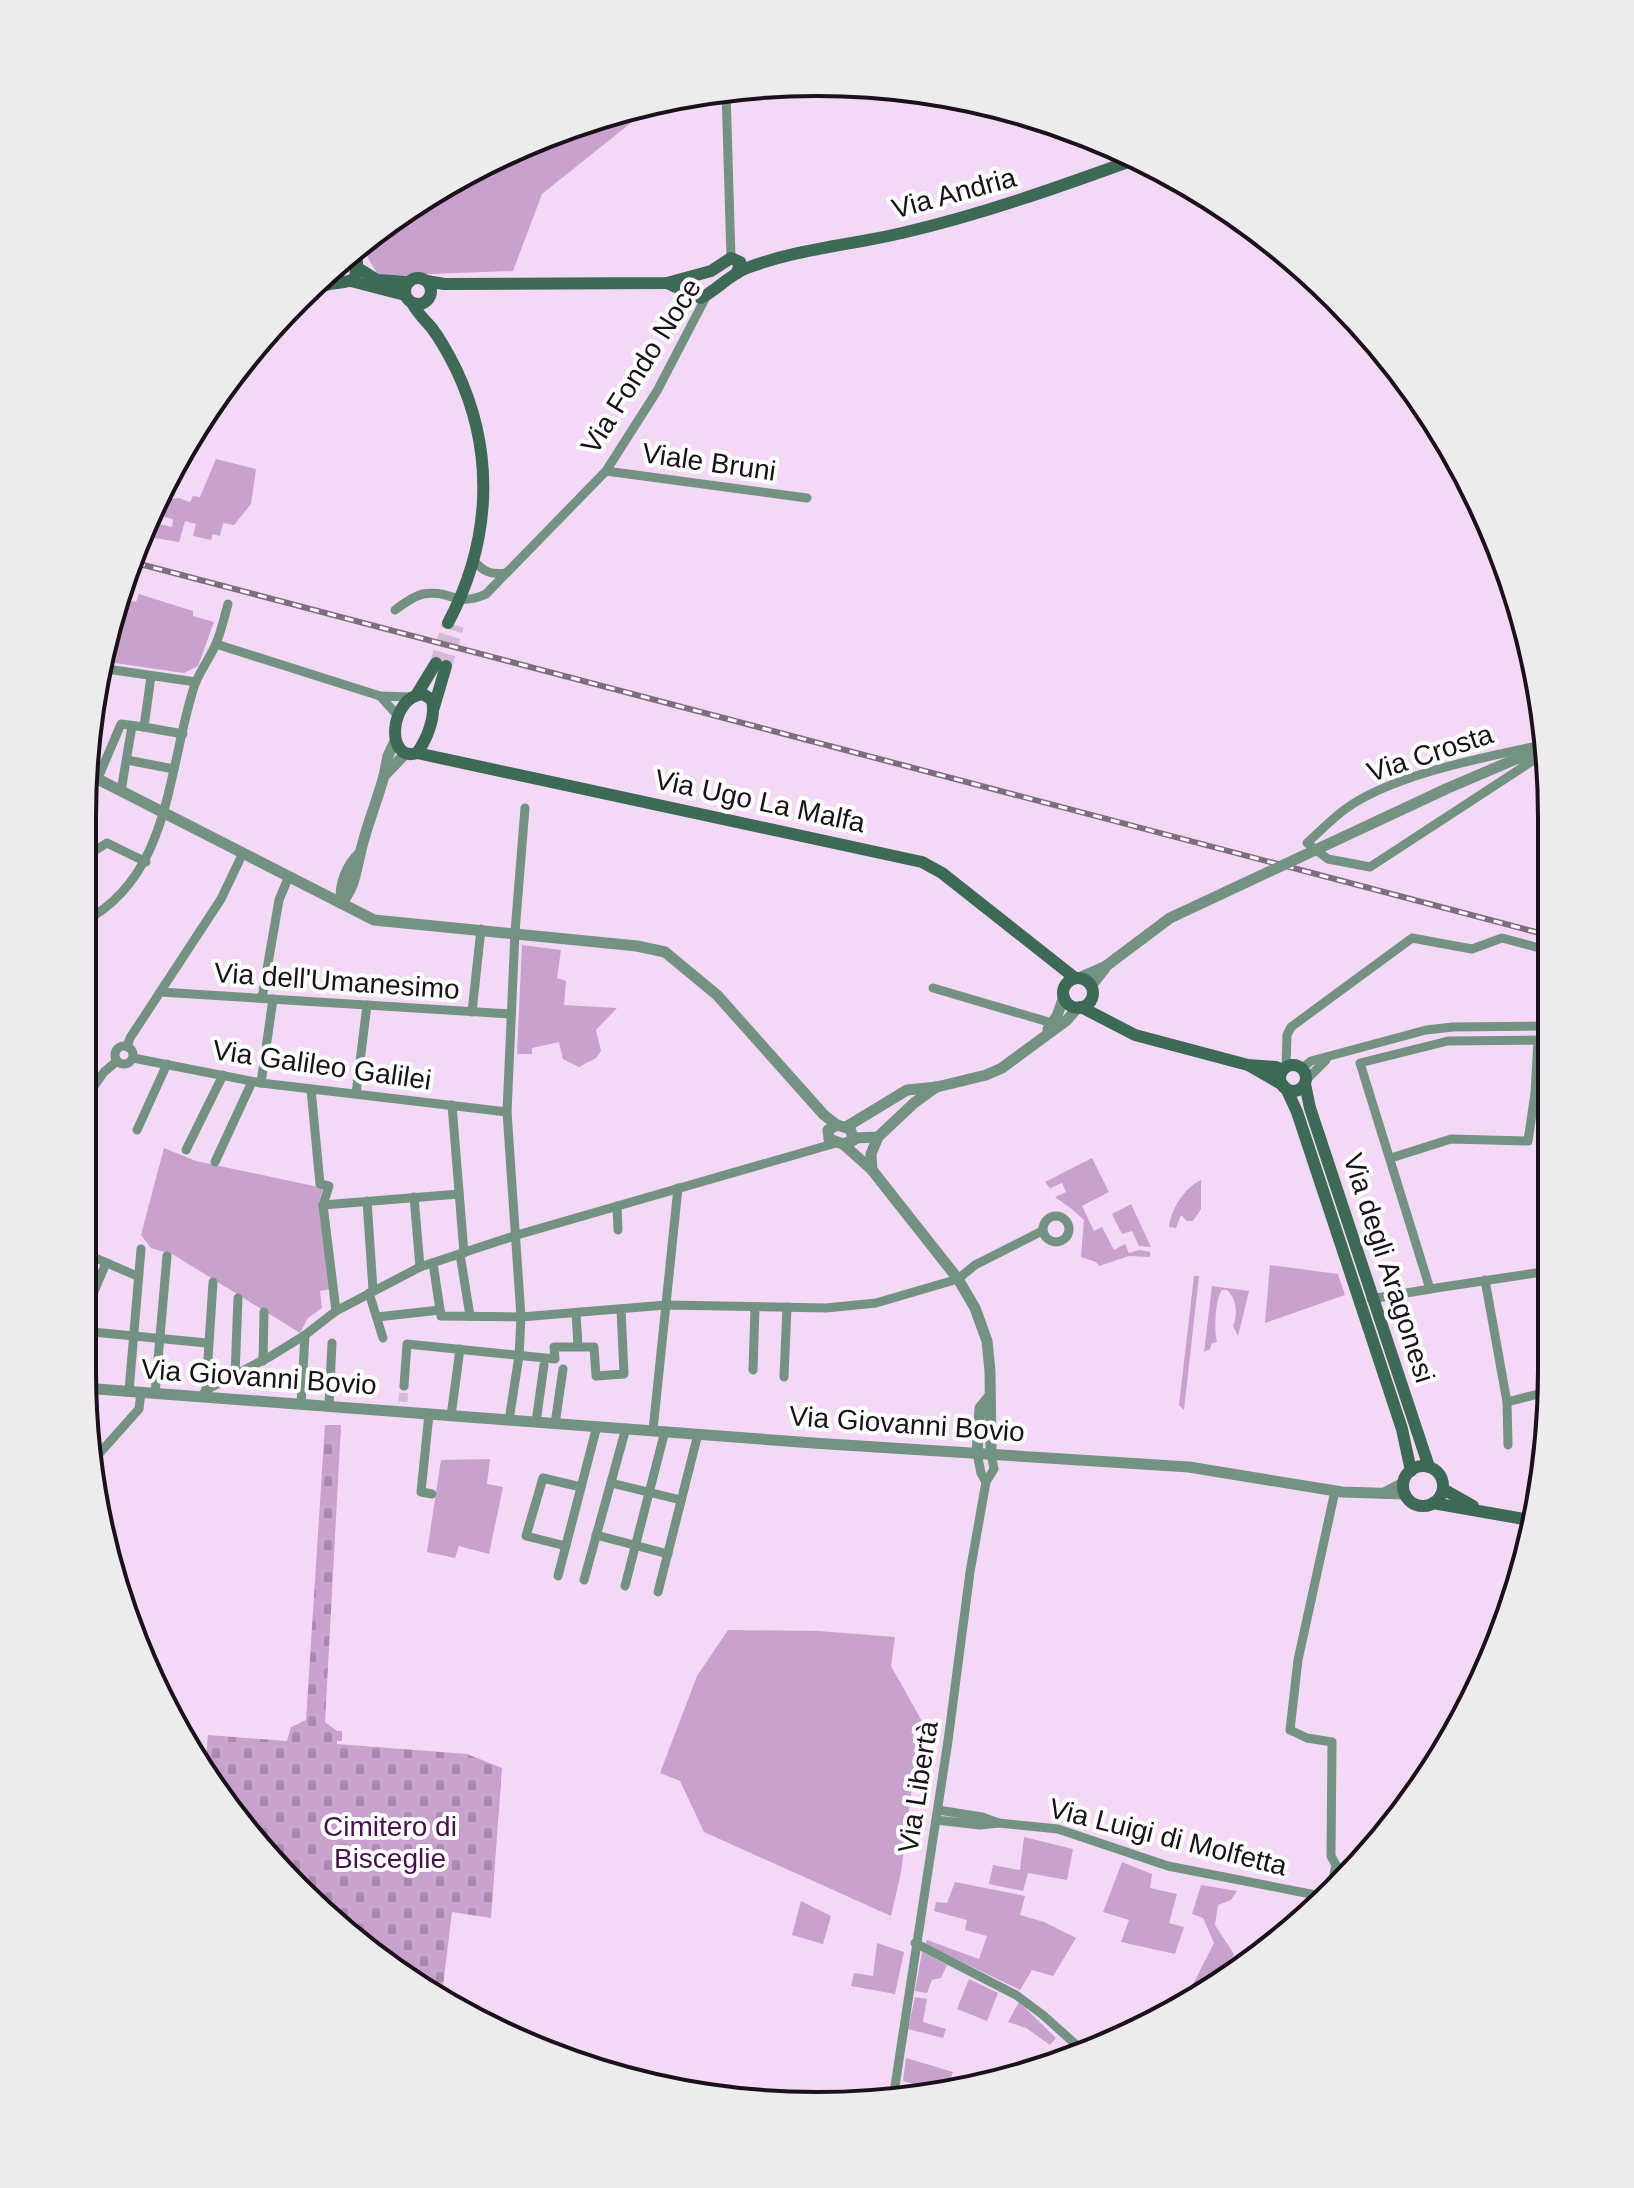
<svg xmlns="http://www.w3.org/2000/svg" width="1634" height="2188" viewBox="0 0 1634 2188" font-family="Helvetica,sans-serif">
	<style>
		.green { fill: #c8a1cd }
		.cemetery { fill: url(#cemetery-stones) }
		.lines { fill: none; stroke-linecap: round; stroke-linejoin: round }
		.minor-tunnel { stroke: #d3bbd6; stroke-width: 9; stroke-dasharray: 9 4.5; stroke-linecap: butt }
		.secondary-tunnel { stroke: #d3bbd6; stroke-width: 12; stroke-dasharray: 12 6; stroke-linecap: butt }
		.minor { stroke: #749282; stroke-width: 9 }
		.tertiary { stroke: #749282; stroke-width: 11 }
		.secondary { stroke: #3c6a54; stroke-width: 12 }
		.rail-casing { stroke: #7e6d80; stroke-width: 6 }
		.rail { stroke: #fff; stroke-width: 3; stroke-dasharray: 9; stroke-linecap: butt }
		.tertiary-bridge { stroke: #749282; stroke-width: 11 }
		.labels { text-anchor: middle; dominant-baseline: central; stroke-width: 8; stroke-linejoin: round; paint-order: stroke }
		.street-label { font-size: 28px; fill: #1a111b; stroke: #fff }
		.park-label { font-size: 28px; fill: #490f51; stroke: #fff }
		.rim { fill: none; stroke: #1a111b; stroke-width: 4 }
	</style>
	<defs>
		<pattern id="cemetery-stones" width="16" height="16" patternUnits="userSpaceOnUse" patternTransform="scale(2)"><rect width="16" height="16" fill="#c8a1cd"/><path d="M2 7V4a2 2 0 0 1 4 0v3zM10 15v-3a2 2 0 0 1 4 0v3z" fill="#ab8aaf"/></pattern>
	</defs>
	<rect width="100%" height="100%" fill="#f4d9f7"/>
	<g class="green">
		<polygon points="635,106 647,110 542,194 513,271 379,276 368,258 365,238 370,234 492,158"/>
		<polygon points="216,459 256,469 251,504 234,525 223,523 220,536 213,534 211,540 193,536 196,524 185,521 179,542 148,537 154,523 172,527 173,519 164,517 169,499 179,498 190,502 193,496 200,497"/>
		<polygon points="139,594 193,611 193,616 214,622 198,666 184,673 101,661 107,627 120,598 136,602"/>
		<polygon points="522,945 561,950 557,978 566,981 564,1005 617,1008 596,1030 601,1051 596,1058 579,1067 563,1059 559,1042 532,1048 532,1054 517,1054"/>
		<polygon points="164,1148 196,1161 323,1188 319,1202 330,1289 320,1291 322,1308 308,1318 300,1333 174,1255 151,1248 141,1235"/>
		<polygon points="1092,1158 1109,1192 1082,1206 1094,1231 1102,1227 1114,1250 1125,1244 1129,1253 1139,1250 1150,1252 1150,1257 1129,1256 1099,1266 1096,1262 1081,1257 1084,1220 1073,1210 1055,1197 1066,1192 1062,1183 1050,1188 1045,1182"/>
		<path d="M1201 1180V1209L1193 1221H1187L1181 1215 1176 1228 1169 1227C1171 1209 1184 1188 1201 1180Z"/>
		<polygon points="1131,1204 1151,1247 1139,1246 1132,1231 1122,1234 1112,1214"/>
		<polygon points="1270,1265 1338,1274 1345,1295 1265,1323"/>
		<polygon points="1194,1276 1199,1276 1184,1410 1179,1405"/>
		<path d="M1212 1286 1249 1291 1238 1336 1233 1326C1238 1314 1237 1299 1227 1290H1222C1215 1300 1214 1330 1217 1342L1212 1343 1210 1349 1204 1352Z"/>
		<polygon points="490,1459 487,1484 503,1487 489,1554 459,1546 455,1558 427,1552 441,1460"/>
		<polygon points="728,1630 819,1631 895,1637 891,1666 928,1732 936,1734 932,1757 916,1756 901,1872 891,1916 704,1832 680,1781 660,1773 697,1676"/>
		<polygon points="1024,1837 1073,1849 1067,1880 1028,1873 1023,1891 989,1884 993,1865 1020,1870"/>
		<polygon points="1122,1862 1152,1874 1150,1888 1177,1894 1169,1923 1184,1927 1175,1954 1121,1942 1129,1920 1103,1912"/>
		<polygon points="955,1882 1025,1896 1020,1915 1044,1922 1076,1938 1053,1976 1032,1970 1020,1990 925,1944 927,1940 979,1959 987,1936 965,1930 967,1920 934,1911 936,1902 947,1903"/>
		<polygon points="1201,1885 1237,1891 1231,1900 1218,1905 1215,1925 1234,1954 1224,1976 1187,1996 1214,1943 1203,1918 1192,1914"/>
		<polygon points="801,1901 831,1916 823,1944 792,1935"/>
		<polygon points="877,1943 904,1952 895,1994 851,1986 854,1973 873,1976"/>
		<polygon points="922,1952 947,1965 941,1978 932,1980 927,1993 915,1991"/>
		<polygon points="969,1979 998,1993 987,2021 957,2009"/>
		<polygon points="915,1997 927,1999 923,2022 946,2029 943,2038 908,2029"/>
		<polygon points="1019,2002 1056,2038 1050,2045 1026,2028 1008,2022"/>
		<polygon points="906,2058 953,2072 947,2088 935,2090 903,2081"/>
	</g>
	<polygon class="cemetery" points="325,1425 341,1425 325,1722 337,1731 342,1731 342,1741 337,1741 337,1744 467,1754 502,1768 491,1918 452,1912 442,1994 298,1891 205,1770 208,1735 287,1741 291,1727 306,1720"/>
	<g class="lines">
		<polyline class="minor-tunnel" points="403,1402 404,1386"/>
		<g class="secondary-tunnel">
			<polyline points="436,663 448,623"/>
			<polyline points="446,666 458,626"/>
		</g>
		<g class="minor">
			<polyline points="726,91 731,258"/>
			<polyline points="205,410 209,405"/>
			<polyline points="606,471 807,498"/>
			<path d="M474 561C484 572 491 575 506 573"/>
			<path d="M395 610C403 604 414 596 423 594 450 589 457 608 486 594L606 471 657 391 707 295"/>
			<polyline points="216,644 380,696"/>
			<polyline points="100,668 196,682"/>
			<polyline points="151,676 144,727 183,734"/>
			<polyline points="399,717 380,696 411,697"/>
			<path d="M1542 745C1485 757 1390 775 1344 810 1331 820 1319 832 1307 843L1328 859 1370 867 1546 752"/>
			<polyline points="127,760 174,769"/>
			<polyline points="98,778 121,724 144,727"/>
			<polyline points="121,791 132,726"/>
			<polyline points="83,858 107,843 146,862"/>
			<path d="M83 922C172 876 167 768 195 684 200 671 209 659 215 646 221 633 224 618 228 604"/>
			<polyline points="933,988 1052,1023"/>
			<polyline points="160,992 511,1014"/>
			<polyline points="262,998 279,900 289,876"/>
			<polyline points="472,1012 481,929"/>
			<circle cx="124" cy="1055" r="9"/>
			<polyline points="127,1047 130,1038 221,899 243,853"/>
			<polyline points="133,1058 261,1083 507,1112"/>
			<polyline points="1286,1067 1287,1035 1291,1027 1412,938 1472,949 1502,938 1547,950"/>
			<polyline points="1302,1068 1311,1061 1426,1030 1453,1027 1548,1026"/>
			<polyline points="1306,1080 1326,1060"/>
			<polyline points="261,1083 273,999"/>
			<polyline points="311,1089 320,1184 329,1186 323,1205 336,1311"/>
			<polyline points="356,1094 367,1005"/>
			<polyline points="83,1102 104,1072 117,1061"/>
			<polyline points="452,1105 464,1253"/>
			<polyline points="137,1130 167,1064"/>
			<polyline points="1541,1144 1549,1144"/>
			<polyline points="186,1150 223,1075"/>
			<polyline points="1391,1158 1451,1139 1528,1141 1535,1093 1538,1040 1448,1041 1360,1063 1430,1289 1549,1271"/>
			<polyline points="215,1162 252,1082"/>
			<polyline points="414,1197 420,1267"/>
			<polyline points="367,1201 373,1290"/>
			<polyline points="323,1205 459,1194"/>
			<polyline points="617,1206 618,1230"/>
			<circle cx="1056" cy="1229" r="13"/>
			<polyline points="82,1252 137,1276"/>
			<polyline points="460,1254 470,1316"/>
			<polyline points="433,1263 441,1316 521,1317 666,1305 826,1308 876,1303 958,1279 975,1265 1042,1231"/>
			<polyline points="1485,1280 1507,1402 1550,1391"/>
			<polyline points="369,1293 383,1338"/>
			<polyline points="1371,1299 1430,1289"/>
			<polyline points="576,1313 578,1346"/>
			<polyline points="377,1317 440,1310"/>
			<polyline points="82,1320 106,1263"/>
			<polyline points="82,1331 207,1343"/>
			<polyline points="263,1361 264,1312"/>
			<polyline points="753,1370 755,1307"/>
			<polyline points="235,1375 238,1298"/>
			<polyline points="784,1377 787,1307"/>
			<polyline points="404,1386 407,1344 555,1359 554,1347 594,1347 596,1376 624,1374 621,1309"/>
			<polyline points="206,1390 213,1282"/>
			<polyline points="129,1391 141,1249"/>
			<polyline points="155,1394 167,1256"/>
			<polyline points="201,1397 206,1390 271,1356 305,1335 336,1311 420,1267 517,1235 836,1143"/>
			<polyline points="1507,1402 1508,1445"/>
			<polyline points="301,1404 305,1335"/>
			<polyline points="329,1406 332,1343"/>
			<polyline points="429,1414 421,1492 432,1494"/>
			<polyline points="451,1416 460,1349"/>
			<polyline points="509,1420 519,1356 521,1317 507,1112 515,932 525,808"/>
			<polyline points="536,1422 544,1365"/>
			<polyline points="555,1424 563,1369"/>
			<polyline points="653,1430 678,1188"/>
			<polyline points="977,1453 981,1473 986,1482"/>
			<polyline points="97,1456 139,1409 141,1392"/>
			<polyline points="611,1483 681,1500"/>
			<polyline points="596,1535 668,1554"/>
			<polyline points="566,1546 526,1536 543,1478 581,1487"/>
			<polyline points="558,1576 597,1426"/>
			<polyline points="584,1580 626,1428"/>
			<polyline points="625,1586 665,1431"/>
			<polyline points="658,1592 698,1434"/>
			<polyline points="936,1820 980,1825 999,1823 982,1817 938,1810"/>
			<polyline points="999,1823 1058,1829 1168,1866 1326,1897"/>
			<polyline points="1330,1892 1336,1865 1331,1856 1332,1742 1307,1738 1290,1730 1298,1660 1335,1491"/>
			<polyline points="915,1943 1016,1995 1043,2015 1083,2051"/>
			<polyline points="893,2099 948,1741 970,1572 986,1482 994,1469 991,1453"/>
		</g>
		<g class="tertiary">
			<polyline points="356,249 357,263"/>
			<polyline points="395,741 388,756 384,776 406,753"/>
			<polyline points="1516,759 1546,748"/>
			<polyline points="84,772 374,920 637,946 665,952 717,995 824,1115 837,1125"/>
			<path d="M341 903C355 888 356 870 361 850 367 825 377 801 384 776"/>
			<path d="M341 903C340 883 346 867 360 853"/>
			<polyline points="1079,978 1106,966"/>
			<polyline points="1091,986 1105,968"/>
			<polyline points="1048,1029 1057,1016 1064,996"/>
			<polygon points="837,1125 850,1129 854,1140 843,1144 829,1139 828,1130"/>
			<polyline points="846,1127 907,1090 937,1087 986,1075 1002,1068 1067,1020 1078,1007"/>
			<polyline points="854,1138 878,1137 914,1103 936,1087"/>
			<polyline points="843,1144 872,1170 958,1279 975,1308 987,1341 990,1371 991,1453"/>
			<polyline points="872,1170 871,1154 878,1137"/>
			<polyline points="84,1388 813,1443 1189,1467 1342,1492 1405,1494"/>
			<polyline points="977,1453 980,1408 989,1397"/>
			<polyline points="1384,1493 1403,1483"/>
		</g>
		<g class="secondary">
			<polyline points="358,268 377,280 409,282"/>
			<circle cx="418" cy="291" r="13"/>
			<polyline points="351,281 405,295"/>
			<polyline points="427,281 444,284 667,283 711,271 731,258 740,262 737,273"/>
			<path d="M667 283 701 298C717 290 729 275 747 268 797 249 851 245 902 233 983 214 1059 187 1136 159"/>
			<path d="M320 287C332 281 346 285 355 278L357 263 348 261 342 264"/>
			<path d="M412 303C418 314 424 319 431 327 441 340 449 355 456 369 496 453 491 542 448 623"/>
			<polyline points="417,694 436,663"/>
			<polyline points="434,707 446,666"/>
			<path d="M417 753C427 739 436 717 432 700L423 694C389 697 385 763 417 753L922 862 942 873 1075 978"/>
			<circle cx="1078" cy="993" r="15"/>
			<polyline points="1081,1007 1135,1035 1248,1065 1276,1067 1283,1070"/>
			<circle cx="1293" cy="1078" r="13"/>
			<polyline points="1250,1066 1283,1085"/>
			<polyline points="1305,1084 1310,1108 1429,1467"/>
			<polyline points="1286,1088 1297,1112 1402,1429 1411,1471"/>
			<circle cx="1423" cy="1486" r="20"/>
			<polyline points="1443,1489 1473,1506"/>
			<polyline points="1433,1503 1530,1520"/>
		</g>
		<g class="rail-casing">
			<polyline id="rail" points="136,563 1547,935"/>
		</g>
		<use href="#rail" class="rail"/>
		<polyline class="tertiary-bridge" points="1106,966 1170,918 1448,788 1516,759"/>
	</g>
	<g class="labels">
		<g class="street-label">
			<text transform="translate(954 193) rotate(-15)">Via Andria</text>
			<text transform="translate(641 366) rotate(-58)">Via Fondo Noce</text>
			<text transform="translate(709 462) rotate(8)">Viale Bruni</text>
			<text transform="translate(1430 753) rotate(-18)">Via Crosta</text>
			<text transform="translate(760 801) rotate(12)">Via Ugo La Malfa</text>
			<text transform="translate(337 981) rotate(4)">Via dell'Umanesimo</text>
			<text transform="translate(322 1065) rotate(8)">Via Galileo Galilei</text>
			<text transform="translate(1389 1268) rotate(72)">Via degli Aragonesi</text>
			<text transform="translate(259 1377) rotate(4)">Via Giovanni Bovio</text>
			<text transform="translate(907 1424) rotate(4)">Via Giovanni Bovio</text>
			<text transform="translate(918 1787) rotate(-81)">Via Libertà</text>
			<text transform="translate(1168 1837) rotate(14)">Via Luigi di Molfetta</text>
		</g>
		<g class="park-label">
			<text x="390" y="1826">Cimitero di<tspan x="390" dy="32">Bisceglie</tspan></text>
		</g>
	</g>
	<path d="M0 0H1634V2188H0ZM817 96H817A721 721 0 0 1 1538 817V1371A721 721 0 0 1 817 2092H817A721 721 0 0 1 96 1371V817A721 721 0 0 1 817 96Z" fill="#edeced" fill-rule="evenodd"/>
	<path class="rim" d="M817 96H817A721 721 0 0 1 1538 817V1371A721 721 0 0 1 817 2092H817A721 721 0 0 1 96 1371V817A721 721 0 0 1 817 96Z"/>
</svg>
